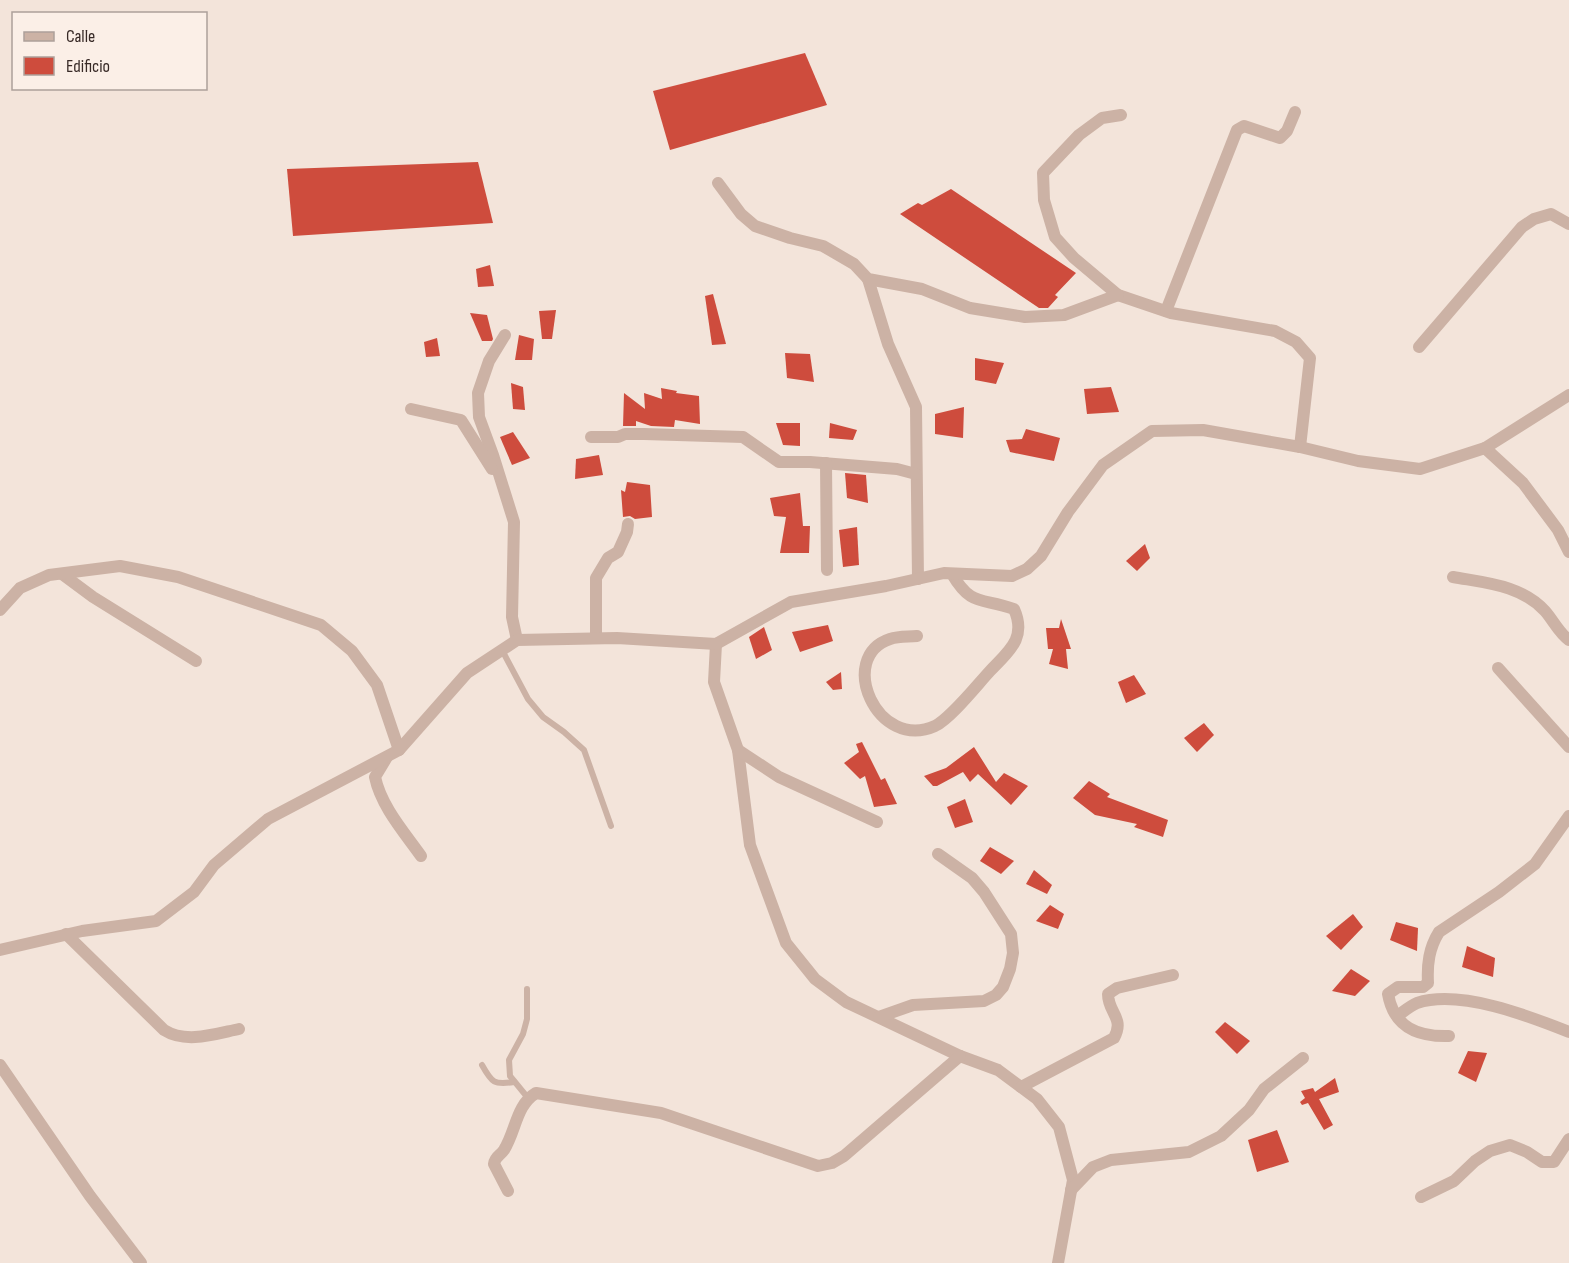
<svg xmlns="http://www.w3.org/2000/svg" width="1569" height="1263" viewBox="0 0 1569 1263" font-family="'Sofia Sans Condensed',sans-serif">
	<style>
		.building { fill: #ce4c3d }
		.lines { fill: none; stroke-linecap: round; stroke-linejoin: round }
		.service { stroke: #ccb2a5; stroke-width: 6 }
		.minor { stroke: #ccb2a5; stroke-width: 12 }
	</style>
	<rect width="100%" height="100%" fill="#f3e4da"/>
	<g class="building">
		<polygon points="805,53 827,105 670,150 653,91"/>
		<polygon points="478,162 493,223 293,236 287,169"/>
		<polygon points="951,189 1076,273 1055,295 1058,297 1048,308 1039,308 900,214 918,203 922,205"/>
		<polygon points="490,265 494,286 478,287 476,269"/>
		<polygon points="713,294 726,344 712,345 705,296"/>
		<polygon points="556,310 552,339 542,339 539,311"/>
		<polygon points="470,313 487,315 493,339 492,341 482,341"/>
		<polygon points="519,335 534,339 532,360 515,360"/>
		<polygon points="437,338 440,356 426,357 424,342"/>
		<polygon points="785,353 810,354 814,382 787,378"/>
		<polygon points="975,358 1004,363 996,384 975,380"/>
		<polygon points="511,383 523,387 525,410 513,409"/>
		<polygon points="1111,387 1119,412 1087,414 1084,389"/>
		<polygon points="661,388 677,391 676,393 699,396 700,424 675,420 674,427 651,426 636,421 636,426 623,426 624,393 645,409 644,393 662,399"/>
		<polygon points="964,407 963,438 935,434 935,414"/>
		<polygon points="776,423 800,423 800,446 783,445"/>
		<polygon points="830,423 857,430 853,440 829,438"/>
		<polygon points="1026,429 1060,438 1054,461 1010,452 1006,440 1022,439"/>
		<polygon points="513,432 530,458 512,465 500,437"/>
		<polygon points="599,455 603,475 575,479 576,459"/>
		<polygon points="845,473 866,475 868,503 847,498"/>
		<polygon points="627,482 650,485 652,517 635,519 630,516 623,517 621,490 625,492"/>
		<polygon points="800,493 803,526 810,526 809,553 780,553 786,517 774,516 770,498"/>
		<polygon points="857,527 859,565 843,567 839,530"/>
		<polygon points="1145,544 1150,558 1137,571 1126,561"/>
		<polygon points="1061,619 1071,649 1066,649 1068,669 1049,664 1053,649 1048,649 1046,628 1059,628"/>
		<polygon points="828,625 833,641 800,652 792,632"/>
		<polygon points="764,627 772,650 756,659 749,637"/>
		<polygon points="841,672 842,689 833,690 826,682"/>
		<polygon points="1134,675 1146,694 1126,703 1118,682"/>
		<polygon points="1204,723 1214,735 1197,752 1184,738"/>
		<polygon points="862,742 881,780 885,778 897,804 874,807 865,776 860,779 844,763 859,752 856,744"/>
		<polygon points="974,747 996,782 1004,773 1028,786 1011,805 978,774 970,782 963,772 937,786 933,786 924,776 946,768"/>
		<polygon points="1089,781 1110,794 1107,797 1168,820 1163,837 1134,827 1137,824 1095,815 1073,798"/>
		<polygon points="965,799 973,822 955,828 947,807"/>
		<polygon points="990,847 1014,861 1001,874 980,861"/>
		<polygon points="1034,870 1052,885 1047,894 1026,884"/>
		<polygon points="1050,905 1064,914 1058,929 1036,921"/>
		<polygon points="1353,914 1363,927 1341,950 1326,936"/>
		<polygon points="1396,922 1418,928 1417,951 1390,940"/>
		<polygon points="1467,946 1495,958 1493,977 1462,967"/>
		<polygon points="1351,969 1370,981 1355,996 1332,991"/>
		<polygon points="1225,1022 1250,1041 1237,1054 1215,1032"/>
		<polygon points="1468,1051 1487,1053 1476,1082 1458,1073"/>
		<polygon points="1335,1078 1339,1092 1319,1099 1333,1125 1324,1130 1308,1103 1302,1105 1300,1102 1305,1098 1301,1091 1313,1088 1315,1092"/>
		<polygon points="1277,1130 1289,1162 1257,1172 1248,1140"/>
	</g>
	<g class="lines">
		<g class="service">
			<polyline points="502,650 528,699 543,717 564,732 584,750 611,826"/>
			<polyline points="527,989 527,1019 523,1034 509,1060 510,1076 528,1098"/>
			<path d="M482 1065C492 1083 494 1085 514 1082"/>
		</g>
		<g class="minor">
			<polyline points="1121,115 1102,118 1079,135 1043,173 1044,200 1055,237 1074,258 1118,295 1171,313 1275,331 1296,342 1310,358 1300,447"/>
			<polyline points="718,183 741,214 755,226 790,238 823,246 854,264 868,279 922,289 970,308 1025,317 1064,315 1118,295"/>
			<polyline points="868,279 888,344 916,407 918,579"/>
			<polyline points="1166,311 1237,130 1244,126 1280,138 1287,131 1295,112"/>
			<polyline points="505,335 489,361 478,393 479,417 493,455 514,522 512,617 517,640"/>
			<polyline points="1419,347 1522,227 1534,219 1551,214 1569,224"/>
			<polyline points="411,409 461,420 492,469"/>
			<polyline points="591,437 618,437 625,434 644,434 743,437 779,462 810,462 897,469 916,474"/>
			<polyline points="1485,448 1523,483 1558,530 1569,552"/>
			<polyline points="826,463 827,570"/>
			<polyline points="62,574 93,597 196,661"/>
			<path d="M1453 577C1486 583 1521 585 1545 611 1553 620 1559 633 1569 640"/>
			<polyline points="0,610 20,588 49,575 120,566 178,577 321,625 352,651 377,685 399,750"/>
			<path d="M917 636C908 637 899 636 890 639 836 657 877 752 935 726 951 718 977 685 990 671 1009 651 1027 638 1014 609 982 597 972 608 952 574"/>
			<polyline points="596,638 596,578 608,558 618,552 627,532 628,524"/>
			<polyline points="716,644 714,682 738,750 750,845 786,943 815,979 846,1002 960,1056 998,1070 1037,1099 1059,1127 1073,1180 1058,1263"/>
			<polyline points="1498,668 1569,747"/>
			<polyline points="738,750 779,777 877,822"/>
			<path d="M387 757 375 777C381 806 404 832 421 856"/>
			<path d="M66 934 164 1030C186 1044 215 1034 239 1029"/>
			<polyline points="0,950 82,931 156,921 194,892 214,865 268,819 399,750 467,673 517,640 617,638 716,644 791,602 886,586 944,573 1012,576 1027,569 1041,556 1068,512 1103,465 1152,431 1203,430 1300,447 1358,461 1420,469 1485,448 1569,395"/>
			<path d="M1397 1016C1403 1012 1410 1006 1417 1003 1460 989 1529 1016 1569 1032"/>
			<polyline points="879,1017 913,1005 984,1001 996,995 1003,987 1010,969 1013,953 1011,934 984,892 972,878 938,854"/>
			<path d="M1449 1036C1418 1037 1394 1028 1388 994L1398 987H1423L1428 983C1427 964 1429 948 1439 932L1499 892 1535 864 1569 816"/>
			<polyline points="0,1065 90,1196 141,1263"/>
			<path d="M1021 1087 1114 1038C1125 1018 1108 1013 1108 994L1117 988 1173 975"/>
			<polyline points="1071,1190 1093,1167 1111,1160 1189,1152 1221,1136 1249,1110 1264,1089 1303,1058"/>
			<path d="M508 1191 494 1164C495 1156 500 1156 504 1150 516 1131 516 1105 536 1093L661 1113 818 1166 832 1163 844 1156 960 1056"/>
			<polyline points="1421,1197 1454,1181 1475,1161 1490,1151 1510,1145 1527,1152 1542,1162 1554,1162 1569,1139"/>
		</g>
	</g>
	<rect x="12" y="12" width="195" height="78" fill="#fbefe7" stroke="#ada09a" stroke-width="1.5"/>
	<rect x="24" y="32" width="30" height="9" fill="#ccb2a5" stroke="#ada09a" stroke-width="1.5"/>
	<text x="66" y="42" font-size="18" fill="#382a27">Calle</text>
	<rect x="24" y="57" width="30" height="18" fill="#ce4c3d" stroke="#ada09a" stroke-width="1.5"/>
	<text x="66" y="72" font-size="18" fill="#382a27">Edificio</text>
</svg>
